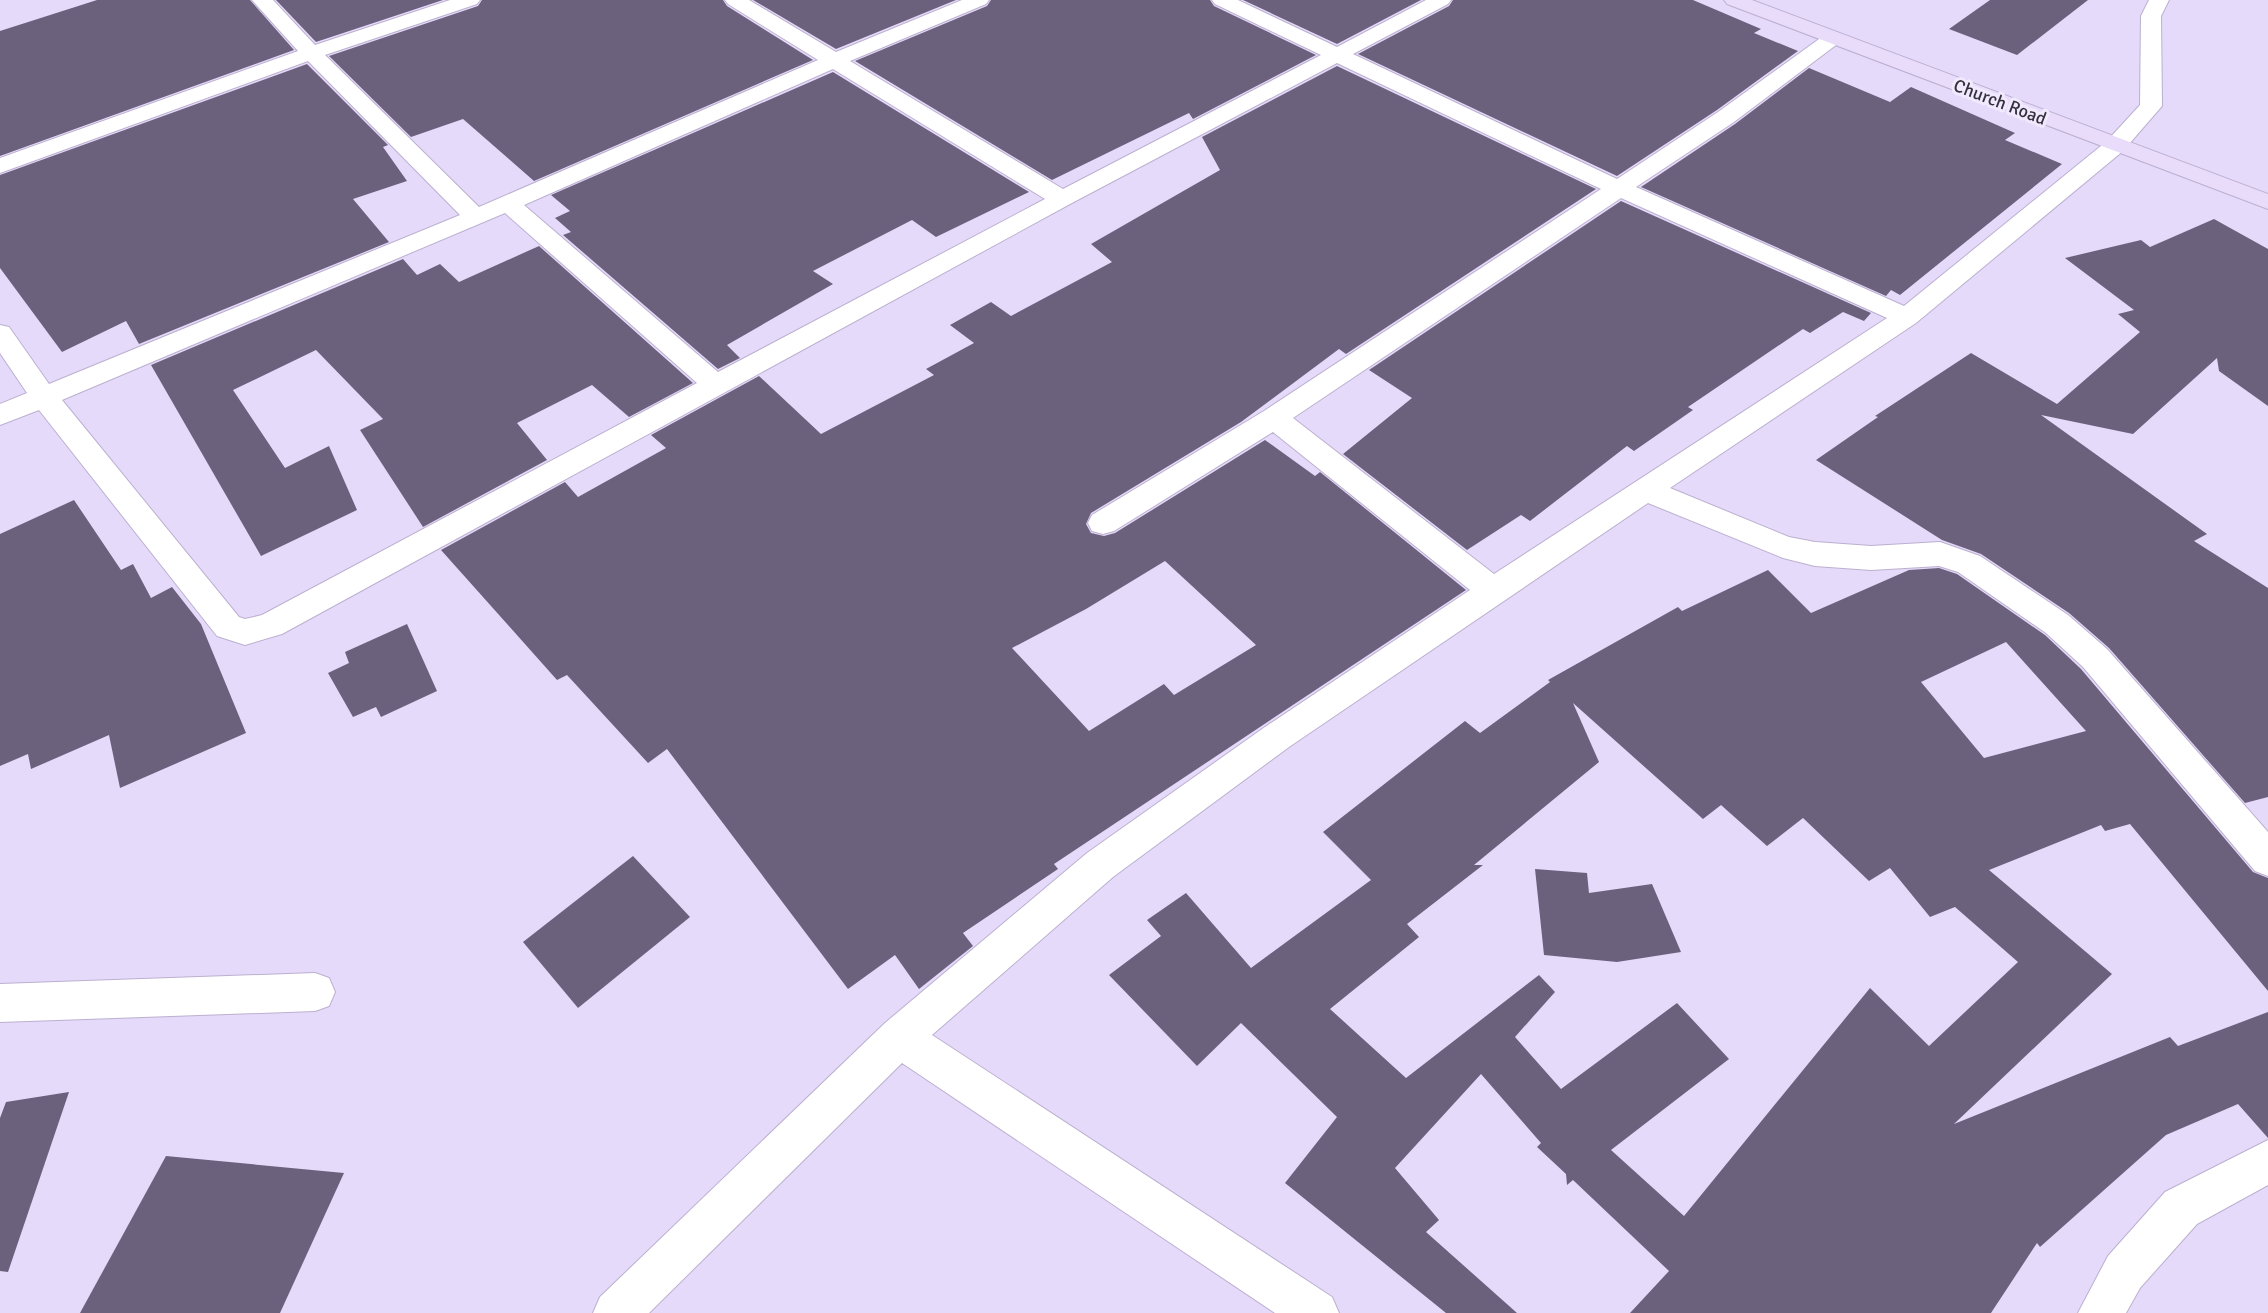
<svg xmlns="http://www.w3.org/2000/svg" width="2268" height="1313" viewBox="0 0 2268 1313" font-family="Signika,sans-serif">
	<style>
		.building { fill: #6c617d; fill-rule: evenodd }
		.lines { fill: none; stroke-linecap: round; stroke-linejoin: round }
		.lane-casing { stroke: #bcb0d0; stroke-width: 2 }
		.street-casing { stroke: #bcb0d0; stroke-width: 2 }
		.secondary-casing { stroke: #bcb0d0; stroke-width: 2 }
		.lane { fill: #fff; fill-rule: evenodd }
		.street { fill: #fff; fill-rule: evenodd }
		.secondary { fill: #e9dcfb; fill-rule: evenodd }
		.labels { text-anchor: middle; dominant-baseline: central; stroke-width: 6; stroke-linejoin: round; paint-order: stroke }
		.far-street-label { font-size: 18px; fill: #35303d; stroke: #f1eafe }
	</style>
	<rect width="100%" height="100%" fill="#e6dafb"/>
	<g class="building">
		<polygon points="97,0 250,0 294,50 0,156 0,31"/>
		<polygon points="276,0 443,0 316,42"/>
		<polygon points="482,0 723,0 727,6 813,60 534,181 463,119 411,137 329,56 478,6"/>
		<polygon points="753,0 956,0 836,49"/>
		<polygon points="991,0 1210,0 1214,6 1316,55 1193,119 1189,113 1052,180 855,61 987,6"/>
		<polygon points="1243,0 1421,0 1337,44"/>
		<polygon points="1453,0 1693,0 1761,29 1754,33 1798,51 1717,110 1617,176 1358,54 1449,6"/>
		<polygon points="1990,0 2088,0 2017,55 1949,29"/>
		<polygon points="307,64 388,145 383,147 407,181 353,199 389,242 139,344 126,321 62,352 0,268 0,175"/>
		<path d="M1337 66 1596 189 1346 354 1339 349 1241 422 1091 513 1086 524 1091 533 1104 536 1115 533 1265 440 1315 476 1320 472 1466 590 1054 864 1058 869 963 933 973 946 919 989 895 955 848 989 667 749 648 763 567 675 557 680 441 550 565 482 578 497 666 448 651 435 759 376 821 434 934 375 926 369 974 343 950 325 991 302 1011 316 1112 262 1091 244 1220 170 1202 137ZM1165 561 1256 645 1174 695 1164 684 1089 731 1012 648 1086 609Z"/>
		<polygon points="1809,68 1890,102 1911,87 2015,133 2005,140 2062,164 1900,295 1891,290 1886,296 1641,187 1735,124"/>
		<polygon points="833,72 1029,192 936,237 912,220 813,271 833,284 727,345 740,358 718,369 563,235 571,232 555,218 570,211 551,195"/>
		<polygon points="1621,201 1871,313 1864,321 1843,312 1810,333 1803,329 1688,407 1693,410 1634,451 1627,446 1530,521 1521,515 1467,550 1343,454 1412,398 1369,370"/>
		<polygon points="2214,219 2268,249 2268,406 2219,371 2217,358 2133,434 2041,415 2207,534 2194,541 2268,588 2268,797 2245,803 2109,648 2069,613 1981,554 1942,540 1816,460 1878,417 1875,416 1971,353 2057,404 2140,332 2118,314 2134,310 2065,258 2141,240 2150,247"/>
		<polygon points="539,246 693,383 629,417 592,385 517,423 547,460 423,527 360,430 383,419 316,350 233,390 285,468 329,446 357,510 261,556 151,365 403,259 417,275 440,264 459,282"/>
		<polygon points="74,500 121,570 133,564 151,598 172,587 201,624 246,733 120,788 109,735 31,769 28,754 0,766 0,534"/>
		<path d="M1939 568 1957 574 2045 635 2081 669 2253 872 2268 878V991L2130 824 2105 831 2101 825 1989 870 2112 974 1954 1124 2170 1037 2178 1046 2268 1012V1138L2238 1104 2166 1135 2040 1247 2037 1243 1991 1313H1630L1669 1271 1573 1180 1567 1185 1566 1174 1537 1147 1541 1143 1481 1074 1395 1168 1439 1220 1426 1232 1517 1313H1446L1285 1183 1337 1117 1241 1023 1197 1066 1109 975 1161 936 1147 920 1186 893 1251 968 1371 880 1323 832 1465 721 1480 733 1550 682 1548 680 1678 607 1682 611 1768 570 1811 613 1909 570ZM2006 642 2086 731 1984 758 1921 682ZM1573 703 1703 819 1721 805 1767 846 1803 818 1869 881 1890 868 1930 917 1955 907 2018 962 1929 1046 1870 988 1684 1216 1611 1150 1729 1059 1677 1003 1561 1089 1515 1037 1555 992 1539 975 1406 1078 1330 1009 1419 937 1407 924 1483 865H1474L1599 762Z"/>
		<polygon points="407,624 437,691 381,717 376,707 353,717 328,673 349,663 345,652"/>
		<polygon points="633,856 690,917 578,1008 523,942"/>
		<polygon points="1535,869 1587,873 1589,893 1652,884 1681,952 1617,962 1544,955"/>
		<polygon points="69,1092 8,1272 0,1271 0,1118 6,1102"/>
		<polygon points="166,1156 344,1173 280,1313 80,1313"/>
	</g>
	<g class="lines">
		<g class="lane-casing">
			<polygon id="lane" points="315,973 329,978 335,992 329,1006 315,1011 0,1022 0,984"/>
		</g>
		<g class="street-casing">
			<g id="street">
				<path d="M252 0H273L315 45 450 0H480L477 4 325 55 479 207 818 60 728 4 725 0H749L836 52 962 0H989L986 4 850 61 1063 189 1321 55 1215 4 1212 0H1238L1337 47 1426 0H1451L1448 4 1353 54 1617 179 1718 112 1826 34 1833 32 1840 34 1843 38 1840 42 1734 122 1636 187 1904 306 2107 141 2140 105 2141 16 2149 0H2169L2161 16 2162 106 2123 151 1916 323 1670 488 1789 537 1815 542 1871 546 1940 542 1980 556 2068 615 2107 649 2268 832V876L2255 871 2083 667 2046 633 1958 572 1939 566 1871 570 1815 566 1783 558 1648 503 1289 747 1113 877 932 1035 1332 1297 1339 1313H1275L902 1063 649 1313H593L600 1297 885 1023 1087 853 1265 727 1470 590 1273 432 1114 531 1103 534 1092 531 1088 523 1092 515 1264 411 1601 189 1337 63 1070 204 282 634 245 645 217 636 39 410 0 425V404L27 393 0 353V325L9 327 49 384 460 215 308 61 0 173V158L298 51ZM833 69 1045 199 718 372 524 205ZM1621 198 1887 318 1494 574 1293 418ZM505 213 697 383 262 615 245 619 239 617 62 400Z"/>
				<polygon points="2268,1140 2268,1185 2197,1224 2140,1288 2126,1313 2078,1313 2108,1256 2165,1192"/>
			</g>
		</g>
		<g class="secondary-casing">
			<polygon id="secondary" points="1724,0 1752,0 2268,194 2268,209 1727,4"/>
		</g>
		<use href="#lane" class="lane"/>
		<use href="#street" class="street"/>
		<use href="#secondary" class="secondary"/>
	</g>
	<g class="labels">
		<g class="far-street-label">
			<text transform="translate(2000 102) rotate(21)">Church Road</text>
		</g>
	</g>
</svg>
